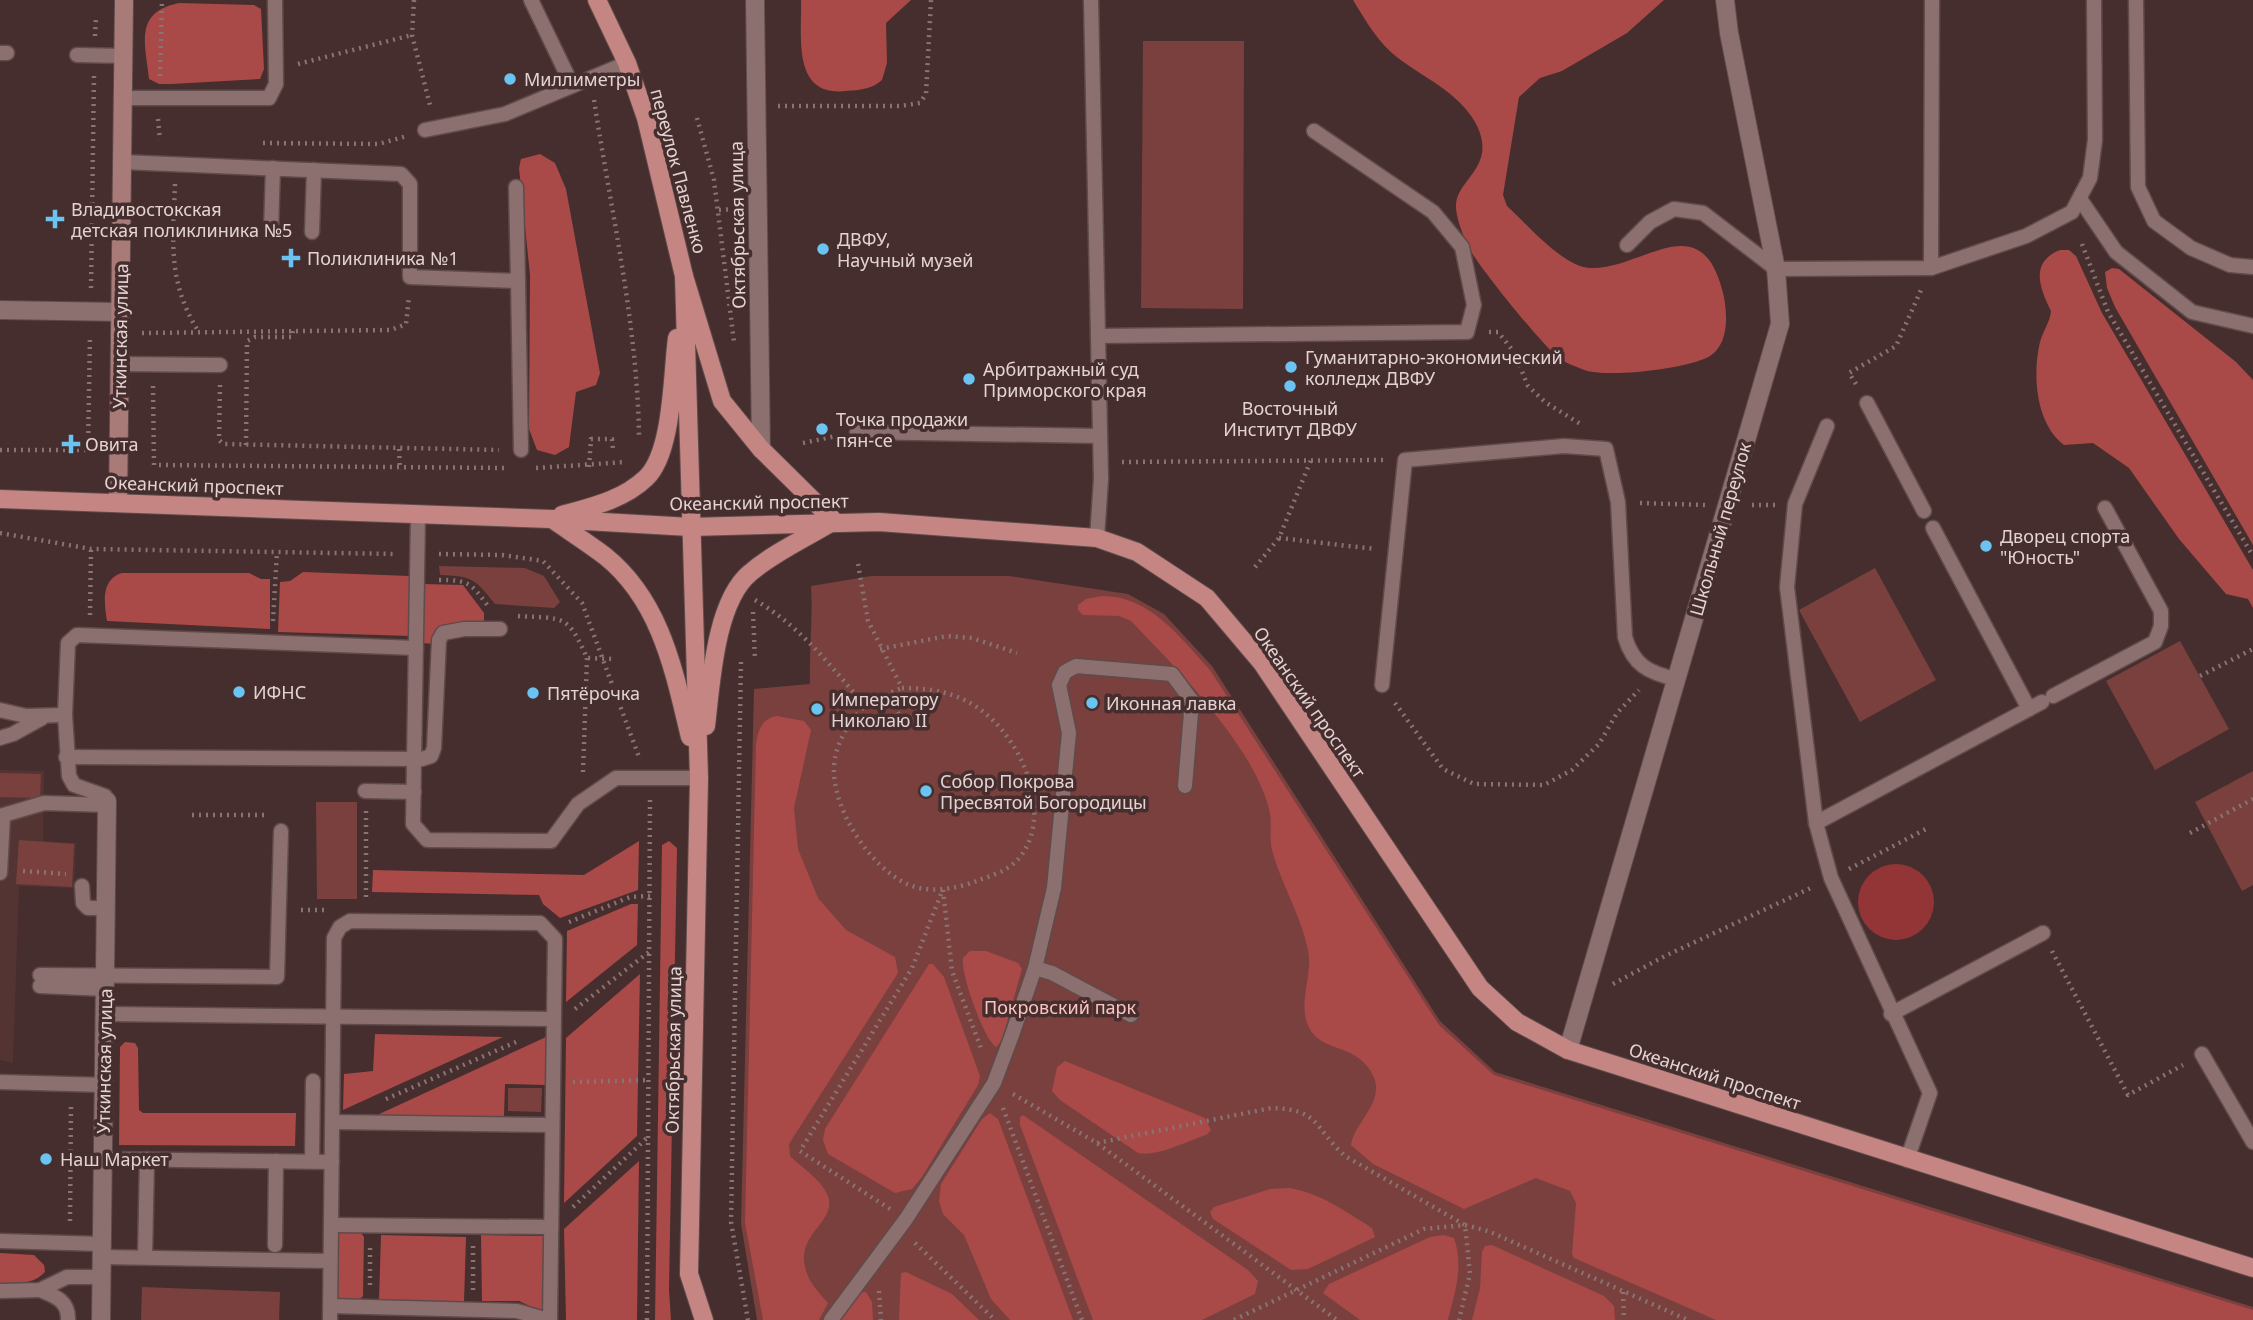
<svg xmlns="http://www.w3.org/2000/svg" width="2253" height="1320" viewBox="0 0 2253 1320" font-family="'Noto Sans',sans-serif">
	<style>
		.built { fill: #533433 }
		.green { fill: #79403e }
		.forest { fill: #a94948 }
		.water { fill: #933536 }
		.lines { fill: none; stroke-linecap: round; stroke-linejoin: round }
		.lane-casing { stroke: #5f4b4a; stroke-width: 17 }
		.street-casing { stroke: #5f4b4a; stroke-width: 20 }
		.secondary-casing { stroke: #5f4b4a; stroke-width: 20 }
		.primary-casing { stroke: #5f4b4a; stroke-width: 20 }
		.path { stroke: #887473; stroke-width: 4.5; stroke-dasharray: 2 5; stroke-linecap: butt }
		.lane { stroke: #8b706f; stroke-width: 14 }
		.street { stroke: #8b706f; stroke-width: 18 }
		.secondary { stroke: #a87b79; stroke-width: 18 }
		.primary { stroke: #c58683; stroke-width: 18 }
		.poi-dot { fill: #6ac3f1; stroke: #452e2d; stroke-width: 2.5 }
		.labels { text-anchor: middle; dominant-baseline: central; stroke-width: 7; stroke-linejoin: round; paint-order: stroke }
		.poi-label { font-size: 18px; fill: #e3d3d2; stroke: #452e2d; text-anchor: start }
		.street-label { font-size: 18px; fill: #e3d3d2; stroke: #452e2d }
		.park-label { font-size: 18px; fill: #fac3c0; stroke: #452e2d }
	</style>
	<rect width="100%" height="100%" fill="#452e2d"/>
	<polygon class="built" points="0,770 44,771 43,841 76,843 74,888 19,886 13,1063 0,1060"/>
	<g class="green">
		<polygon points="1143,41 1244,41 1243,309 1141,308"/>
		<path d="M439 566 525 568 544 576 560 602 554 608 495 604C475 579 473 576 440 575Z"/>
		<polygon points="1875,568 1936,680 1860,722 1799,610"/>
		<path d="M871 576H1009L1128 594 1164 614 1212 666 1440 1021 1495 1072 2253 1307V1320H757L741 1224 754 689 810 684C809 651 813 619 811 586Z"/>
		<polygon points="2180,641 2229,729 2155,770 2106,681"/>
		<polygon points="2253,771 2253,885 2242,891 2195,802"/>
		<polygon points="0,773 41,774 40,798 0,797"/>
		<polygon points="316,802 357,802 357,899 317,899"/>
		<polygon points="19,840 74,844 72,887 16,884"/>
		<polygon points="508,1088 542,1088 541,1112 508,1111"/>
		<polygon points="142,1287 280,1292 279,1320 141,1320"/>
	</g>
	<g class="forest">
		<path d="M801 0H911L886 23 887 63 882 80C872 89 860 90 846 91 792 97 802 38 801 0Z"/>
		<path d="M1353 0H1664L1627 33 1562 71 1540 78 1519 97 1503 195 1507 206C1527 224 1563 267 1590 268 1642 270 1699 205 1722 289 1728 311 1731 349 1704 359 1680 369 1609 378 1584 370 1577 367 1566 363 1560 359 1541 344 1485 274 1472 253 1465 240 1457 223 1456 208 1454 179 1500 168 1475 122 1459 93 1423 77 1398 58 1378 43 1366 21 1353 0Z"/>
		<path d="M179 3 254 5 261 9 264 69 260 79 172 84H159L149 79C145 43 134 12 179 3Z"/>
		<polygon points="540,154 555,163 566,189 600,373 596,385 576,392 569,447 555,455 537,450 529,429 530,275 519,168 521,159"/>
		<path d="M2060 250H2069L2076 256 2102 313 2253 570V608L2248 599 2226 594 2179 539 2129 468 2093 443 2064 445C2036 424 2032 375 2040 342 2043 331 2050 322 2051 311 2039 287 2030 262 2060 250Z"/>
		<polygon points="2112,268 2119,269 2236,362 2253,380 2253,545 2115,307 2107,288 2105,272"/>
		<polygon points="303,572 410,576 411,636 278,632 280,582 290,581"/>
		<path d="M122 573H249L261 579H270V629L107 621C104 603 101 579 122 573Z"/>
		<polygon points="423,584 463,585 484,613 484,625 434,644 422,643"/>
		<path d="M1101 596C1149 595 1180 637 1210 670L1439 1025 1494 1075 2253 1310V1320H1716L1574 1258 1572 1254 1576 1203 1570 1191 1536 1178 1464 1209 1373 1164 1351 1145C1355 1119 1395 1096 1365 1064 1348 1044 1317 1051 1307 1023 1299 1000 1313 974 1308 950 1301 915 1281 884 1272 850 1269 838 1272 825 1270 813 1256 748 1176 668 1131 621L1119 616 1083 615 1078 610V605L1086 599Z"/>
		<path d="M777 716 804 721 811 730 794 808 798 849 818 898 846 930 895 957 898 973 789 1144 790 1156C802 1168 822 1180 828 1196 838 1223 790 1235 808 1276 812 1286 821 1295 828 1303L819 1320H763L745 1223 756 744C759 729 761 719 777 716Z"/>
		<polygon points="639,841 638,890 560,918 543,904 539,895 372,892 373,870 584,875"/>
		<polygon points="669,841 677,848 669,1289 671,1320 655,1320 662,845"/>
		<polygon points="631,904 638,904 637,945 566,1002 567,931"/>
		<path d="M970 951H986L1018 963 1022 969 1002 1040 996 1047C984 1040 960 973 963 958Z"/>
		<polygon points="929,964 933,964 944,977 980,1076 978,1085 922,1177 912,1189 895,1193 828,1154 823,1140 825,1129"/>
		<polygon points="640,974 637,1136 564,1203 566,1038"/>
		<polygon points="375,1034 503,1037 343,1110 344,1074 373,1071"/>
		<polygon points="546,1037 545,1085 505,1084 504,1116 375,1116"/>
		<polygon points="125,1042 135,1043 138,1048 139,1110 143,1113 296,1113 295,1146 119,1145 120,1047"/>
		<path d="M1065 1061 1205 1118 1211 1130 1206 1135C1187 1141 1158 1157 1138 1153L1060 1100 1052 1091 1057 1067Z"/>
		<polygon points="990,1113 998,1119 1073,1320 1010,1320 991,1299 964,1235 943,1214 939,1201 941,1184 982,1119"/>
		<polygon points="1023,1115 1248,1270 1258,1281 1255,1294 1202,1320 1093,1320 1020,1125 1020,1117"/>
		<polygon points="639,1161 637,1320 566,1320 564,1229"/>
		<path d="M1289 1188C1320 1193 1345 1211 1372 1228L1375 1237 1308 1269 1291 1270 1213 1219 1210 1212 1214 1207 1270 1189Z"/>
		<polygon points="339,1232 361,1233 364,1237 363,1296 360,1299 338,1299 336,1295 336,1234"/>
		<polygon points="381,1235 466,1237 464,1302 379,1300"/>
		<polygon points="481,1235 546,1236 545,1308 540,1311 519,1301 482,1301"/>
		<path d="M1444 1235 1454 1238C1464 1266 1455 1292 1448 1320H1360L1323 1293 1329 1284 1430 1237Z"/>
		<polygon points="1492,1245 1604,1296 1614,1306 1615,1320 1472,1320 1480,1288 1482,1252 1485,1246"/>
		<path d="M0 1253 34 1255 44 1265 45 1272C33 1285 17 1283 0 1283Z"/>
		<polygon points="906,1272 952,1294 979,1320 899,1320 901,1273"/>
		<polygon points="866,1292 872,1302 873,1320 840,1320 858,1293"/>
	</g>
	<circle class="water" cx="1896" cy="902" r="38"/>
	<g class="lines">
		<g class="lane-casing">
			<g id="lane">
				<polyline points="531,0 572,85"/>
				<polyline points="1091,0 1101,479 1097,538"/>
				<polyline points="2136,0 2138,187 2154,221 2191,248 2230,265 2253,267"/>
				<polyline points="0,53 7,53"/>
				<polyline points="77,55 124,56"/>
				<polyline points="123,98 269,98 276,84 275,0"/>
				<polyline points="425,130 505,114 627,63"/>
				<polyline points="122,162 401,174 410,184 410,277 518,281 516,187"/>
				<polyline points="2080,199 2116,252 2192,312 2253,326"/>
				<polyline points="271,231 273,168"/>
				<polyline points="312,232 314,170"/>
				<polyline points="1627,245 1650,222 1674,209 1703,213 1776,269 1931,268 2026,236 2072,212 2090,178 2095,140 2094,0"/>
				<polyline points="1931,268 1932,0"/>
				<polyline points="518,281 521,450"/>
				<polyline points="1098,336 1467,332 1474,305 1462,247 1433,212 1314,131"/>
				<polyline points="120,364 220,365"/>
				<polyline points="1867,403 1924,511"/>
				<polyline points="1827,426 1795,504 1787,587 1816,823 1831,878 1930,1093 1907,1160"/>
				<polyline points="857,432 1100,436"/>
				<polyline points="418,514 413,824 427,840 551,841 578,804 616,778 699,778"/>
				<polyline points="1933,528 2029,709"/>
				<path d="M1382 685 1405 460 1564 446 1606 449 1618 502 1625 637C1633 665 1649 673 1676 679"/>
				<polyline points="2053,696 2155,642 2161,626 2161,611 2105,508"/>
				<polyline points="0,710 26,716 65,715"/>
				<polyline points="0,738 13,734 42,718"/>
				<polyline points="66,757 422,759 431,756 434,748 439,640 443,633 464,629 500,629"/>
				<polyline points="365,791 414,792"/>
				<polyline points="107,801 105,796 74,785 69,776 65,715 68,643 77,635 416,648"/>
				<polyline points="0,816 44,803 107,805"/>
				<polyline points="1816,823 2042,702"/>
				<polyline points="0,873 3,816"/>
				<polyline points="82,886 83,903 88,908 106,908"/>
				<polyline points="1035,968 1052,973 1131,1015"/>
				<polyline points="40,975 277,977 281,831"/>
				<polyline points="40,986 105,989"/>
				<polyline points="105,1014 553,1019"/>
				<polyline points="1891,1014 2043,933"/>
				<polyline points="2202,1054 2253,1142"/>
				<polyline points="0,1082 104,1085"/>
				<polyline points="333,1122 552,1125"/>
				<polyline points="103,1159 332,1162"/>
				<polyline points="312,1161 313,1081"/>
				<polyline points="331,1225 551,1227"/>
				<polyline points="0,1241 102,1244"/>
				<polyline points="275,1245 276,1161"/>
				<polyline points="102,1257 330,1261"/>
				<polyline points="145,1257 147,1159"/>
				<path d="M40 1290C55 1296 69 1301 68 1320"/>
				<polyline points="0,1291 40,1290 67,1277 102,1277"/>
				<polyline points="331,1306 517,1311 548,1320"/>
				<polyline points="330,1320 334,938 340,927 350,921 540,923 555,939 550,1320"/>
				<polyline points="831,1320 906,1219 994,1083 1012,1035 1035,968 1054,888 1069,733 1059,685 1065,672 1076,666 1172,674 1192,701 1185,786"/>
			</g>
		</g>
		<g class="street-casing">
			<g id="street">
				<polyline points="755,0 761,449"/>
				<polyline points="0,310 121,312"/>
				<polyline points="1568,1050 1780,324 1776,269 1729,33 1725,0"/>
				<polyline points="101,1320 107,801"/>
			</g>
		</g>
		<g class="secondary-casing">
			<polyline id="secondary" points="118,503 124,0"/>
		</g>
		<g class="primary-casing">
			<g id="primary">
				<polyline points="597,0 627,63 646,118 684,276 722,401 761,449 834,521"/>
				<polyline points="684,276 699,778 689,1274 704,1320"/>
				<polyline points="0,499 551,519 690,527 879,522 1097,538 1137,552 1207,598 1262,663 1480,988 1517,1022 1568,1050 2253,1268"/>
				<path d="M562 515C591 507 623 500 646 478 673 452 672 375 677 338"/>
				<path d="M552 519C569 531 588 543 605 556 661 601 674 671 690 737"/>
				<path d="M706 726C711 684 715 602 750 573 773 553 806 538 832 522"/>
			</g>
		</g>
		<g class="path">
			<polyline points="414,0 412,35 431,109"/>
			<polyline points="95,36 96,17"/>
			<polyline points="298,64 412,35"/>
			<polyline points="160,76 162,0"/>
			<path d="M594 100C611 211 637 322 639 435"/>
			<polyline points="778,106 900,106 920,103 926,94 931,0"/>
			<polyline points="697,118 714,180 734,342"/>
			<polyline points="158,119 160,140"/>
			<polyline points="263,143 379,144 407,136"/>
			<path d="M175 184C173 241 167 280 198 331"/>
			<polyline points="719,210 735,209"/>
			<polyline points="2082,244 2108,312 2253,556"/>
			<polyline points="91,288 94,76"/>
			<polyline points="1489,332 1498,332 1514,352 1528,386 1545,402 1582,425"/>
			<polyline points="142,333 391,330 406,324 409,297"/>
			<polyline points="1856,384 1849,373 1896,346 1921,290"/>
			<polyline points="220,385 219,440 223,444 499,450"/>
			<polyline points="153,386 154,465 506,468"/>
			<polyline points="803,443 836,436"/>
			<polyline points="246,445 247,341 255,337 292,337 293,331"/>
			<polyline points="399,449 400,470"/>
			<polyline points="0,450 88,450 90,335"/>
			<polyline points="1122,462 1383,460"/>
			<polyline points="589,467 591,439 612,439 613,449"/>
			<polyline points="536,468 625,462"/>
			<polyline points="1640,503 1705,505"/>
			<polyline points="1752,505 1775,505"/>
			<polyline points="0,533 91,549 395,554"/>
			<polyline points="1279,538 1375,549"/>
			<polyline points="439,554 502,555 543,561 582,603 639,757"/>
			<polyline points="858,564 868,621 902,688"/>
			<polyline points="1255,567 1279,538 1311,460"/>
			<path d="M439 580C469 580 471 583 488 606"/>
			<path d="M755 600C800 626 832 667 865 706"/>
			<polyline points="753,612 755,660"/>
			<polyline points="90,615 91,549"/>
			<path d="M518 616C564 619 567 613 587 658L613 659"/>
			<polyline points="273,621 277,552"/>
			<polyline points="880,649 947,636 972,638 1017,653"/>
			<polyline points="741,662 731,1222 748,1320"/>
			<polyline points="2200,676 2253,649"/>
			<path d="M902 688C929 688 955 692 978 708 1020 736 1055 812 1020 857 1010 870 993 875 979 880 958 889 928 894 907 884 870 867 832 809 834 767 835 745 848 722 864 707 874 698 890 693 902 688Z"/>
			<polyline points="887,694 901,718"/>
			<polyline points="1395,703 1443,769 1474,784 1544,785 1572,770 1599,744 1617,713 1639,690"/>
			<polyline points="583,772 587,658"/>
			<polyline points="366,811 366,901"/>
			<polyline points="192,815 265,815"/>
			<polyline points="2190,833 2253,799"/>
			<polyline points="1849,869 1926,829"/>
			<polyline points="23,871 66,874"/>
			<polyline points="943,890 952,971 982,1051"/>
			<polyline points="301,910 327,910"/>
			<polyline points="569,922 630,897 650,896"/>
			<polyline points="2052,951 2128,1095 2183,1065"/>
			<polyline points="1613,984 1665,956 1813,887"/>
			<polyline points="575,1009 649,952"/>
			<polyline points="573,1082 649,1080"/>
			<polyline points="1013,1094 1097,1143 1337,1320"/>
			<polyline points="386,1099 516,1042"/>
			<polyline points="1003,1108 1082,1320"/>
			<path d="M1097 1143 1271 1108C1320 1109 1313 1127 1345 1156L1465 1225 1470 1274 1459 1320"/>
			<polyline points="573,1207 648,1137"/>
			<polyline points="890,1209 800,1151 912,968 941,894"/>
			<polyline points="70,1221 71,1104"/>
			<polyline points="915,1243 995,1320"/>
			<polyline points="370,1285 370,1245"/>
			<polyline points="473,1290 473,1246"/>
			<polyline points="879,1291 881,1320"/>
			<polyline points="1623,1292 1624,1320"/>
			<polyline points="647,1320 650,799"/>
			<polyline points="1234,1320 1424,1229 1465,1225 1488,1231 1688,1320"/>
		</g>
		<use href="#lane" class="lane"/>
		<use href="#street" class="street"/>
		<use href="#secondary" class="secondary"/>
		<use href="#primary" class="primary"/>
	</g>
	<g class="poi-dot">
		<circle cx="510" cy="79" r="7"/>
		<path d="M51.5 208.5h7v7h7v7h-7v7h-7v-7h-7v-7h7z"/>
		<circle cx="823" cy="249" r="7"/>
		<path d="M287.5 247.5h7v7h7v7h-7v7h-7v-7h-7v-7h7z"/>
		<circle cx="1291" cy="367" r="7"/>
		<circle cx="969" cy="379" r="7"/>
		<circle cx="1290" cy="386" r="7"/>
		<circle cx="822" cy="429" r="7"/>
		<path d="M67.5 433.5h7v7h7v7h-7v7h-7v-7h-7v-7h7z"/>
		<circle cx="1986" cy="546" r="7"/>
		<circle cx="239" cy="692" r="7"/>
		<circle cx="533" cy="693" r="7"/>
		<circle cx="1092" cy="703" r="7"/>
		<circle cx="817" cy="709" r="7"/>
		<circle cx="926" cy="791" r="7"/>
		<circle cx="46" cy="1159" r="7"/>
	</g>
	<g class="labels">
		<g class="poi-label">
			<text x="524" y="79">Миллиметры</text>
			<text x="71" y="209">Владивостокская<tspan x="71" dy="21">детская поликлиника №5</tspan></text>
			<text x="837" y="239">ДВФУ,<tspan x="837" dy="21">Научный музей</tspan></text>
			<text x="307" y="258">Поликлиника №1</text>
			<text x="1305" y="357">Гуманитарно-экономический<tspan x="1305" dy="21">колледж ДВФУ</tspan></text>
			<text x="983" y="369">Арбитражный суд<tspan x="983" dy="21">Приморского края</tspan></text>
			<text x="1290" y="408" text-anchor="middle">Восточный<tspan x="1290" dy="21">Институт ДВФУ</tspan></text>
			<text x="836" y="419">Точка продажи<tspan x="836" dy="21">пян-се</tspan></text>
			<text x="85" y="444">Овита</text>
			<text x="2000" y="536">Дворец спорта<tspan x="2000" dy="21">"Юность"</tspan></text>
			<text x="253" y="692">ИФНС</text>
			<text x="547" y="693">Пятёрочка</text>
			<text x="831" y="699">Императору<tspan x="831" dy="21">Николаю II</tspan></text>
			<text x="1106" y="703">Иконная лавка</text>
			<text x="940" y="781">Собор Покрова<tspan x="940" dy="21">Пресвятой Богородицы</tspan></text>
			<text x="60" y="1159">Наш Маркет</text>
		</g>
		<g class="street-label">
			<text transform="translate(679 171) rotate(75)">переулок Павленко</text>
			<text transform="translate(737 225) rotate(-91)">Октябрьская улица</text>
			<text transform="translate(120 336) rotate(-89)">Уткинская улица</text>
			<text transform="translate(194 485) rotate(2)">Океанский проспект</text>
			<text transform="translate(759 502) rotate(-1)">Океанский проспект</text>
			<text transform="translate(1720 529) rotate(-74)">Школьный переулок</text>
			<text transform="translate(1310 702) rotate(55)">Океанский проспект</text>
			<text transform="translate(673 1050) rotate(-89)">Октябрьская улица</text>
			<text transform="translate(104 1061) rotate(-89)">Уткинская улица</text>
			<text transform="translate(1715 1076) rotate(18)">Океанский проспект</text>
		</g>
		<g class="park-label">
			<text x="1060" y="1007">Покровский парк</text>
		</g>
	</g>
</svg>
